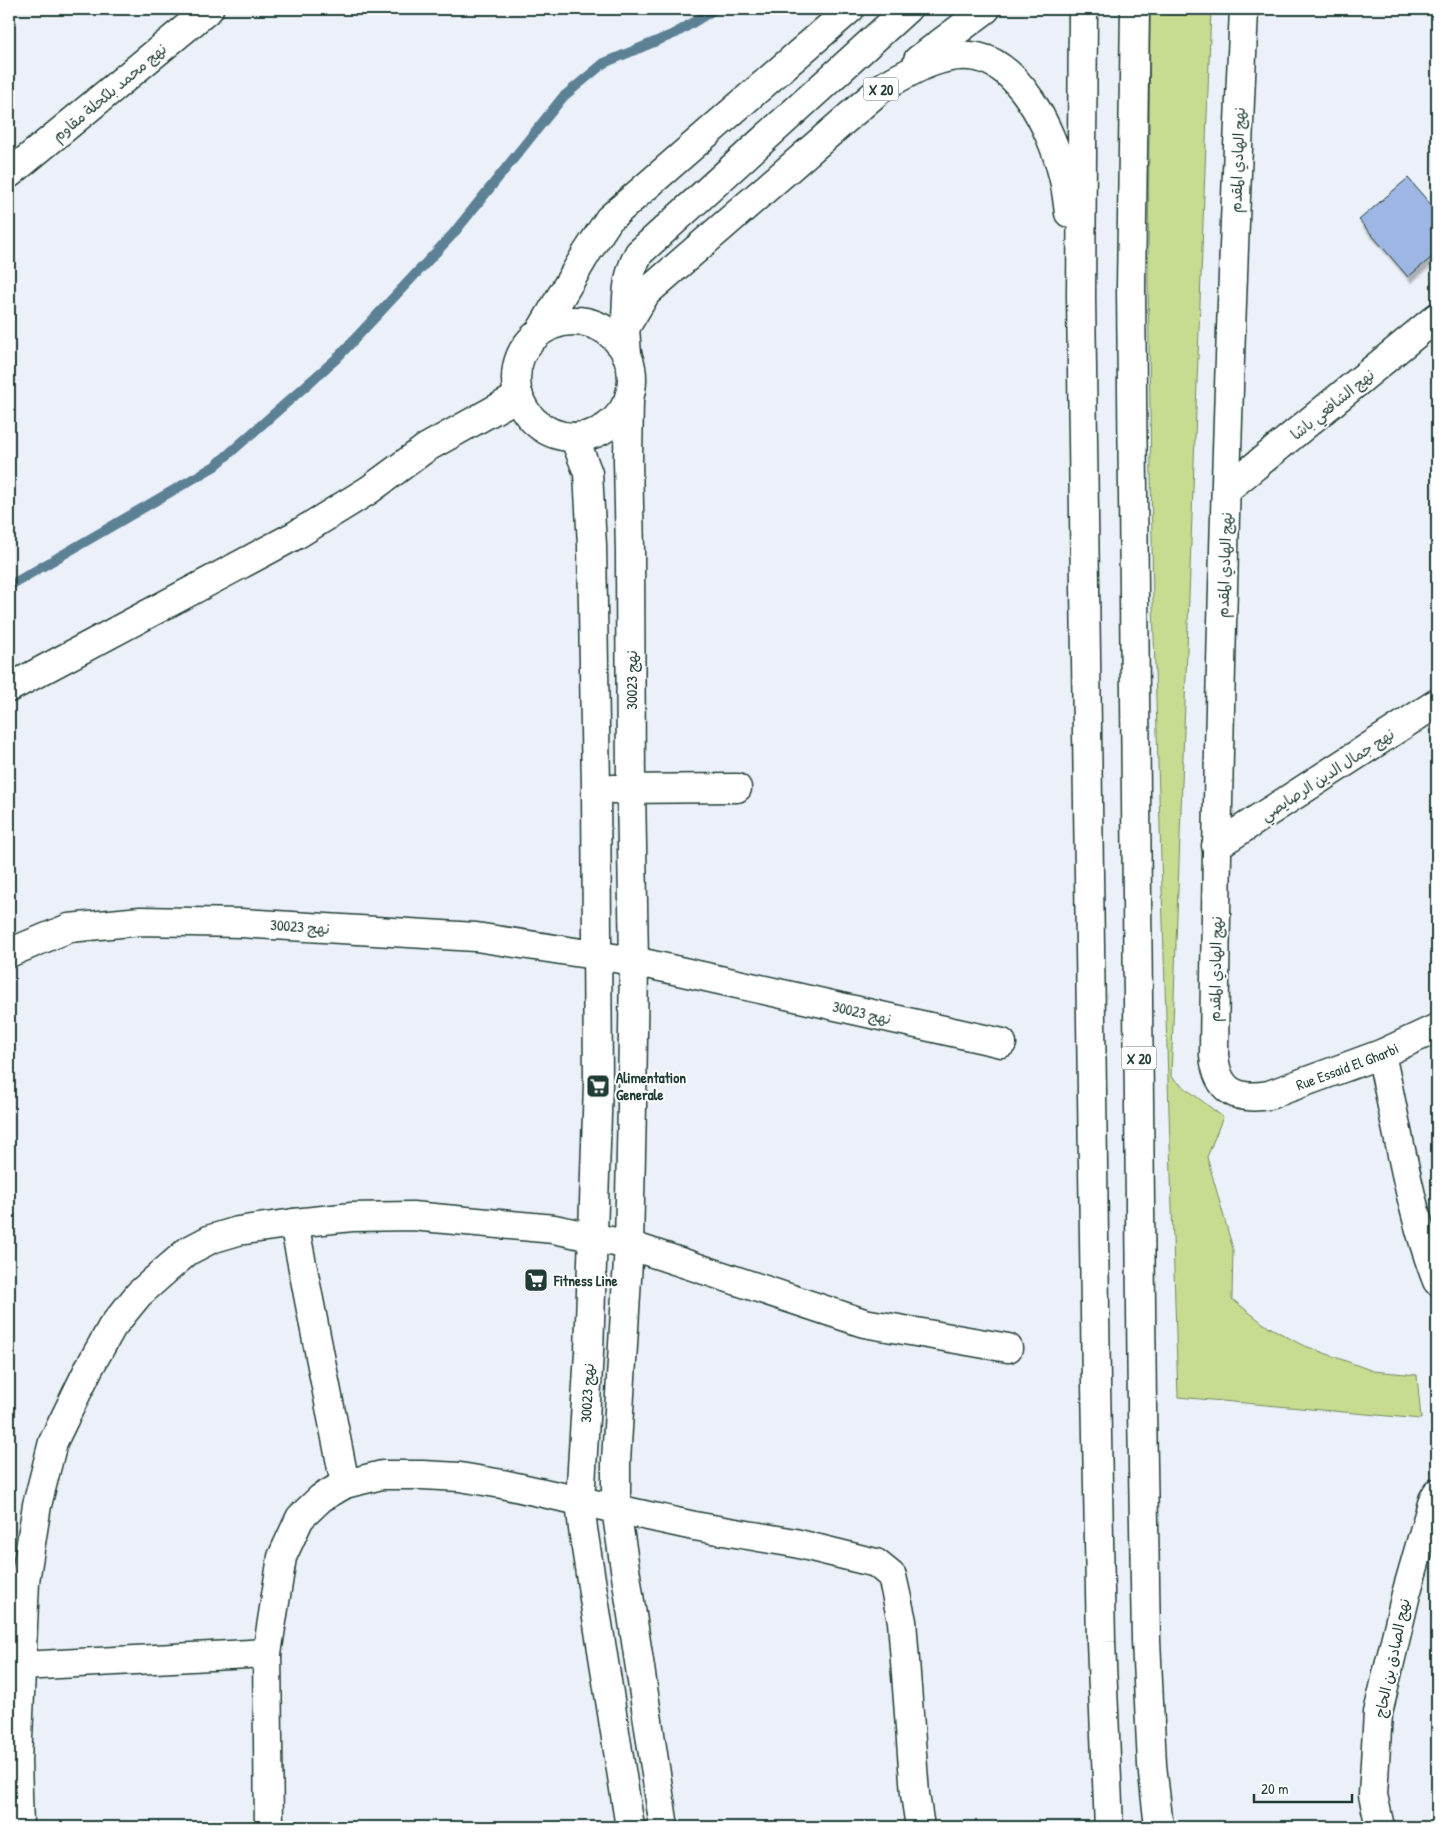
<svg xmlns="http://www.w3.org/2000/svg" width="1446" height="1836" viewBox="0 0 1446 1836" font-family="'Patrick Hand','Playpen Sans Arabic',sans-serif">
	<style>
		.green { fill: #c7db91; stroke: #738c62 }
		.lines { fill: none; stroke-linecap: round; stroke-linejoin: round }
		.stream { stroke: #5c8195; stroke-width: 10 }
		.building { fill: #9db6e3; stroke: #1f3d34; filter: url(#shadow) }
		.street-casing { stroke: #1f3d34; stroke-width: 31 }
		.secondary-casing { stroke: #1f3d34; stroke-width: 31 }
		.highway-casing { stroke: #1f3d34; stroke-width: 31 }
		.street { stroke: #fff; stroke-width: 28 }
		.secondary { stroke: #fff; stroke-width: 28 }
		.highway { stroke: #fff; stroke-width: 28 }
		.labels { text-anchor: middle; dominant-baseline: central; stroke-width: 4; stroke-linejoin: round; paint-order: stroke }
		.shield { fill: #fff; stroke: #627771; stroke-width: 1 }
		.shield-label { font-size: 14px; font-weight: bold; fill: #1f3d34 }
		.street-label { font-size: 15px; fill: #1f3d34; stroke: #fff }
		.poi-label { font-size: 15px; font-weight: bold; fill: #1f3d34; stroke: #fff; text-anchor: start }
	</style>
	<defs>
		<filter id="shadow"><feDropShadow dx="3" dy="5.5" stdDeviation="1" flood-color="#0004"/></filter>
	</defs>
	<rect width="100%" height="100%" fill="#ebf0f9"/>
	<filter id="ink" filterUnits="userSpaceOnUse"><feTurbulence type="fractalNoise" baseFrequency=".02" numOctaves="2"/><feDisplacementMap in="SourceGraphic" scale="10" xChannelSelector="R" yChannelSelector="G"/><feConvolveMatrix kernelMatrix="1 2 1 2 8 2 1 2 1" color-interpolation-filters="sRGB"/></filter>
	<g filter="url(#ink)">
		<polygon class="green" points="1150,9 1211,9 1171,1077 1223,1117 1207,1157 1233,1249 1232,1299 1264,1324 1300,1344 1373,1371 1417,1375 1421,1419 1178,1397 1153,605 1148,281"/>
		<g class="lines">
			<polyline class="stream" points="9,586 215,466 336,359 453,234 563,97 604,63 676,33 715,9"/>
		</g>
		<polygon class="building" points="1408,178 1437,212 1437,253 1408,277 1359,220"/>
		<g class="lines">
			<g class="street-casing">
				<g id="street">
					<path id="s1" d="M1244 9C1228 357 1218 706 1214 1055 1217 1090 1235 1101 1269 1095L1381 1054 1437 1028"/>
					<polyline points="9,174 209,9"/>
					<circle cx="574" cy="379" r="58"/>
					<polyline points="629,399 628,460 630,552 631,789 634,961 632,1105 629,1245 616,1461 616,1509 664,1827"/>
					<polyline points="574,437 588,473 592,545 596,789 598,1084 589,1352 580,1501 583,1529 630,1827"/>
					<polyline points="1226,490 1437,317"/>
					<polyline points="9,688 296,535 369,490 426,448 519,396"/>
					<polyline points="613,789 737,788"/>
					<polyline points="1216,846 1437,703"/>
					<polyline points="9,953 69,928 141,921 241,923 476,937 634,961 1002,1043"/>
					<path d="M1381 1054C1398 1129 1409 1209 1437 1281"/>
					<polyline points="294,1223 345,1484"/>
					<polyline points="21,1666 267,1653"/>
					<polyline points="19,1827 17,1761 25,1581 37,1505 53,1442 89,1368 112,1327 139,1294 166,1270 188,1251 211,1239 238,1231 294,1223 352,1217 412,1216 554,1229 629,1245 864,1323 1008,1348"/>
					<polyline points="269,1827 267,1653 282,1557 300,1518 321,1498 345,1484 382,1475 422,1475 460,1477 502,1484 694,1526 795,1543 876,1563 892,1576 902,1621 915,1794 920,1827"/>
				</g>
			</g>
			<g class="secondary-casing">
				<polyline id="secondary" points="1380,1827 1373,1795 1378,1713 1406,1594 1433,1500 1437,1493"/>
			</g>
			<g class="highway-casing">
				<g id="highway">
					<polyline points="1083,9 1081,296 1096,1383 1101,1642 1109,1827"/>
					<polyline points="1135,9 1131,289 1142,1409 1146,1640 1152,1765 1159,1827"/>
					<polyline points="918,60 986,9"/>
					<path d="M626 322C627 295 626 277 639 253L907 9"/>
					<polyline points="541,330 586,254 609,219 850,9"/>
					<path d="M627 355 625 328 646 293 884 86C910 72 940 53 970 56 1018 59 1052 131 1062 172 1066 185 1067 199 1069 213"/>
				</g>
			</g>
			<use href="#street" class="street"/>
			<use href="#secondary" class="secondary"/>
			<use href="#highway" class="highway"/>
		</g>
	</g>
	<defs>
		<g id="supermarket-square" transform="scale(1.25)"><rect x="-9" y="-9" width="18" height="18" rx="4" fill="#1f3d34" stroke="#fff"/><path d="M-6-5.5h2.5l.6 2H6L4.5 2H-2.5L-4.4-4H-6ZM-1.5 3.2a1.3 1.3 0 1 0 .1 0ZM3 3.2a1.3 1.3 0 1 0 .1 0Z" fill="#fff"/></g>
	</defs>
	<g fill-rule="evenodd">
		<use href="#supermarket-square" x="598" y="1086"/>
		<use href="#supermarket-square" x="536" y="1280"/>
	</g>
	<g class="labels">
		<g class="shield">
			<rect x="863.5" y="77.5" width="35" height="23" rx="4"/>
			<rect x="1121.5" y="1046.5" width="35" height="23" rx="4"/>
		</g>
		<g class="shield-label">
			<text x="881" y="89">X 20</text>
			<text x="1139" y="1058">X 20</text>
		</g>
		<g class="street-label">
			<text transform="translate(109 92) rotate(-40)">نهج محمد بلكحلة مقاوم</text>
			<text transform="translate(1237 160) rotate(-88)">نهج الهادي المقدم</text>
			<text transform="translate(1332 404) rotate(-39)">نهج الشافعي باشا</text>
			<text transform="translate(1224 565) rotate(-88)">نهج الهادي المقدم</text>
			<text transform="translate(631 680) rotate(-90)">نهج 30023</text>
			<text transform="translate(1327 774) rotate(-33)">نهج جمال الدين الرصايصي</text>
			<text transform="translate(300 926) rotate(4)">نهج 30023</text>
			<text transform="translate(1215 969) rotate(-89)">نهج الهادي المقدم</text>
			<text transform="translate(862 1012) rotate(13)">نهج 30023</text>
			<text stroke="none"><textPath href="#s1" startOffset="1210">Rue Essaid El Gharbi</textPath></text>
			<text transform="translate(587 1393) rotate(-87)">نهج 30023</text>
			<text transform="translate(1392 1658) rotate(-78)">نهج الصادق بن الحاج</text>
		</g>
		<g class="poi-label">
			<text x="616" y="1077">Alimentation<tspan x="616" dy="17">Generale</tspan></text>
			<text x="554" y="1280">Fitness Line</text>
		</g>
	</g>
	<rect width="1446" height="1836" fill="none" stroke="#fff" stroke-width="30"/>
	<rect x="15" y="15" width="1416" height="1806" fill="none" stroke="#1f3d34" stroke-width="2" filter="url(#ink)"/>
	<path d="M1254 1794v8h98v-8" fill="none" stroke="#1f3d34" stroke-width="2.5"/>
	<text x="1261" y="1794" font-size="15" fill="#1f3d34" stroke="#ffffff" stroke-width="4" paint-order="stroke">20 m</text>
</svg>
